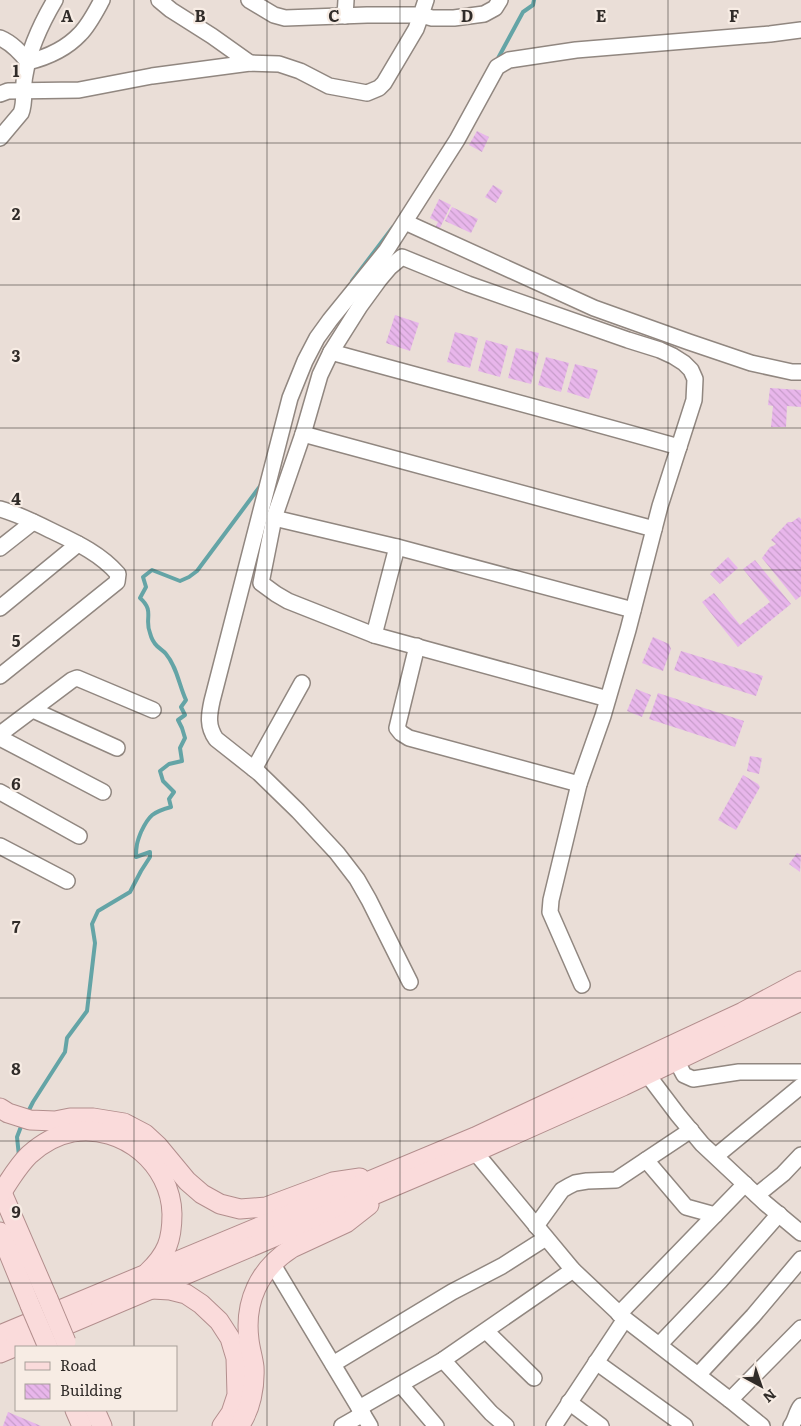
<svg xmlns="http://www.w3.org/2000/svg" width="801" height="1426" viewBox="0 0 801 1426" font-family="Literata,serif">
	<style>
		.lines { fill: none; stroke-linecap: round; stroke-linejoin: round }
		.stream { stroke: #64a4a6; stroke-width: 4 }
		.building { fill: url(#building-back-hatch) }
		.minor-casing { stroke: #918780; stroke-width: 18 }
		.major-casing { stroke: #b28e8d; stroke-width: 21 }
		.minor { stroke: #fff; stroke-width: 15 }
		.major { stroke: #fadbdb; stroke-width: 19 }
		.major-bridge-casing { stroke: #b28e8d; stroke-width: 21; stroke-linecap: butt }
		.major-bridge { stroke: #fadbdb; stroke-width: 19 }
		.grid { fill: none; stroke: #312c29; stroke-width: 1; stroke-opacity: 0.55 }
		.grid-label { font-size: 16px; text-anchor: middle; font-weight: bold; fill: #312c29; stroke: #f7ece4; stroke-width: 4.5; stroke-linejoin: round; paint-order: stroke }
	</style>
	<defs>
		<pattern id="building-back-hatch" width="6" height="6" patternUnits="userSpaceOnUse" patternTransform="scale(1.25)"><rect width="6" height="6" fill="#e8b6eb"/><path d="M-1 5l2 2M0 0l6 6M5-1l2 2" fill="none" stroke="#c79dca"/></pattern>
	</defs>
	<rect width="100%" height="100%" fill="#eaded7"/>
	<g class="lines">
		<g class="stream">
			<polyline points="496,62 523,12 533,5 534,0"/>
			<polyline points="352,281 393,227"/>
			<path d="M27 1114 33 1102 65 1052 67 1038 87 1011 95 943 92 924 98 911 130 892 141 871 150 857V852L136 857C136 846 137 842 141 832 149 815 153 812 171 807L169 799 174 792 163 781 160 771 169 764 182 761 180 748 185 738 182 728 178 720 185 715 181 707 186 700C179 685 177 667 166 654 164 651 160 649 157 646 154 643 151 637 150 633 144 619 155 611 140 598L146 587 143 577 152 570 180 581 189 577 197 571 261 485"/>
			<polyline points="19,1156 17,1137 22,1124"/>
		</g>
	</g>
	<g class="building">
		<polygon points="477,131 489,137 482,152 469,145"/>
		<polygon points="493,185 503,191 496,203 485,197"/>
		<polygon points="439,199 451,205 438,232 434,230 438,222 430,218"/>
		<polygon points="452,207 478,219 471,233 445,221"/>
		<polygon points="395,315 419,323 410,351 386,343"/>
		<polygon points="455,332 478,338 470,368 447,362"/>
		<polygon points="486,340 508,346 500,377 478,371"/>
		<polygon points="516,348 539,353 531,384 508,378"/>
		<polygon points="546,357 569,363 561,392 538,385"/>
		<polygon points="575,364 598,370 589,399 567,392"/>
		<polygon points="770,388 801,390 801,407 787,406 786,427 771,427 773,406 768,405"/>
		<polygon points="799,517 801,519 801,596 796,600 762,558 770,547 773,546 776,544 771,540 788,522 792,522"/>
		<polygon points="728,557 738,568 720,584 710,574"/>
		<polygon points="755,560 791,604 738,647 702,602 714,593 740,625 770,602 743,569"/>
		<polygon points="653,637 669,644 671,649 663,671 642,663"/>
		<polygon points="681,651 763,676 756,696 674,670"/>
		<polygon points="636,689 651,695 642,717 627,711"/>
		<polygon points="658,693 744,721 735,747 649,719"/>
		<polygon points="750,756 762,758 759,774 747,771"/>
		<polygon points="743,775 758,784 760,787 736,830 718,820"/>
		<polygon points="797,853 801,855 800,872 789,864"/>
		<polygon points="8,1412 41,1426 3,1426"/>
	</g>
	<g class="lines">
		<g class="minor-casing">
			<g id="minor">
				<polyline points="159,0 171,10 212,36 250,63"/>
				<polyline points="249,0 274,15 285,18 367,15 421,15 426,0"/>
				<polyline points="345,16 346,0"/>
				<path d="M0 38C12 43 20 52 28 62 48 57 66 49 80 34 89 25 96 11 102 0"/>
				<polyline points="0,94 8,91 79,90 152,76 250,63 279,64 300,71 329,86 367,93 379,88 384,83 416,29 421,15 432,18 454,18 484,14 495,8 500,0"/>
				<path d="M0 138 21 113C26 101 22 88 25 75 29 50 42 22 55 0"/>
				<polyline points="405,222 594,308 689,342 751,363 792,372 801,372"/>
				<path d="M331 352C447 384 563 414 679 447"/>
				<polyline points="303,434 654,529"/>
				<path d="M0 509C18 514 34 522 50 530 75 542 100 553 118 574L117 582 0 676"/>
				<polyline points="274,518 397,547 633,610"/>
				<polyline points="0,548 33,522"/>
				<polyline points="0,608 78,544"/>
				<polyline points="374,635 397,547"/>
				<polyline points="417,646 397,728 401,733 409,738 579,784"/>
				<polyline points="33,710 117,748"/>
				<polyline points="0,734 72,680 77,678 153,710"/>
				<polyline points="0,738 103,792"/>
				<polyline points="254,769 302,683"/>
				<polyline points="0,792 79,836"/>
				<polyline points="0,846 67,881"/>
				<path d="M410 982 369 900 357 879 337 853 298 811 259 773 216 739C207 726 209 715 212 701L290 398 305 361 317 338 330 320 386 251 457 140 497 67 509 60 576 50 770 34 801 30"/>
				<polyline points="582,985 550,912 551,900 579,784 603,716 628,630 660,506 694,400 695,379 691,370 684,363 673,356 660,350 628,340 468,284 402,257 390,267 379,280 360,306 331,352 320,375 303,434 274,518 261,583 276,594 288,601 374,635 608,699"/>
				<polyline points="676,1060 684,1075 693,1079 739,1072 801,1072"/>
				<polyline points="647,1074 678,1115 702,1144 765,1203 801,1233"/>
				<polyline points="475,1152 573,1270 625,1319 730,1400 762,1426"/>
				<polyline points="716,1156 801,1086"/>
				<polyline points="646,1160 686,1207 715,1215"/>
				<polyline points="757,1195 783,1174 801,1155"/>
				<polyline points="536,1226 562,1190 569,1186 575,1183 587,1181 616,1180 691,1130"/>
				<polyline points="272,1263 370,1426"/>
				<polyline points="619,1314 745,1184"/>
				<polyline points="486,1331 534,1378"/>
				<polyline points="659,1345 720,1281 779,1214"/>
				<polyline points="443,1360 491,1413 506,1426"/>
				<polyline points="596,1362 685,1426"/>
				<polyline points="333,1364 452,1292 502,1266 546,1238"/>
				<polyline points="698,1375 753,1316 801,1259"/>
				<polyline points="401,1385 436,1426"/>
				<polyline points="730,1400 801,1328"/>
				<polyline points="569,1402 601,1426"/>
				<polyline points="359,1408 443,1360 573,1270"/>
				<polyline points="342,1426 363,1414"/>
				<polyline points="554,1426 625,1319"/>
				<path d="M791 1426C796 1420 796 1412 801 1406"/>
			</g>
		</g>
		<g class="major-casing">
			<g id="major">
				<polyline points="0,1108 8,1113 30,1120 55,1121 70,1118 93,1118 124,1123 145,1134 158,1146 187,1181 202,1194 220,1204 240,1209 266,1207 333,1182 360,1178"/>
				<polyline points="0,1188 48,1299"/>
				<path d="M2 1192C10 1179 18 1166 29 1155 41 1144 57 1135 73 1132 123 1124 171 1164 172 1214 172 1240 167 1254 148 1272"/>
				<polyline points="0,1232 30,1305"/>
				<polyline points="152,1289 170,1290 186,1294 201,1304 219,1321 230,1338 236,1358 237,1395 231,1413 222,1426"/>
				<polyline points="0,1335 475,1137 743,1012 801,981"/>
				<polyline points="0,1353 475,1152 623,1086 801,1001"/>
				<polyline points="75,1410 82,1426"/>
				<polyline points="95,1410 102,1426"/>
				<path d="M239 1426C251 1410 255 1386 254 1367 253 1358 250 1349 249 1340 244 1302 259 1269 292 1248L346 1223 369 1205"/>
			</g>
		</g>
		<use href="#minor" class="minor"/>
		<use href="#major" class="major"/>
		<g class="major-bridge-casing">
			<g id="major-bridge">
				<polyline points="48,1299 66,1342"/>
				<polyline points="30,1305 48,1347"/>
			</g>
		</g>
		<use href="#major-bridge" class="major-bridge"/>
	</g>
	<path class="grid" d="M134 0V1347M267 0V1426M400 0V1426M534 0V1426M668 0V1426M0 143H801M0 285H801M0 428H801M0 570H801M0 713H801M0 856H801M0 998H801M0 1141H801M0 1283H801M134 1410V1426"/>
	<g class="grid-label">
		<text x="67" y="22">A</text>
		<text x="200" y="22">B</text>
		<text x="334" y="22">C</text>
		<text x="467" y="22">D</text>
		<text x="601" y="22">E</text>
		<text x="734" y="22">F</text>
		<text x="16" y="77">1</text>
		<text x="16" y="220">2</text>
		<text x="16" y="362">3</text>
		<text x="16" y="505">4</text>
		<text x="16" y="647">5</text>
		<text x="16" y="790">6</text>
		<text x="16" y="933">7</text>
		<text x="16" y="1075">8</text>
		<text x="16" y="1218">9</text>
	</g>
	<rect x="15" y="1346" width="162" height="65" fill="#f7ece4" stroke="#a89f99"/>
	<rect x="25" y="1362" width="25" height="8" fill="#fadbdb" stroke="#a89f99"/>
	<text x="60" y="1371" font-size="15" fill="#312c29">Road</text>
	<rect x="25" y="1384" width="25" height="15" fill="url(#building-back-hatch)" stroke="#a89f99"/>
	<text x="60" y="1396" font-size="15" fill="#312c29">Building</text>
	<g transform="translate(761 1386) rotate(140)" stroke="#f7ece4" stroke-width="4" paint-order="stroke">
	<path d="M0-4L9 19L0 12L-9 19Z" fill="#312c29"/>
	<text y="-8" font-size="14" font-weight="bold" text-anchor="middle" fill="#312c29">N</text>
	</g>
</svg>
